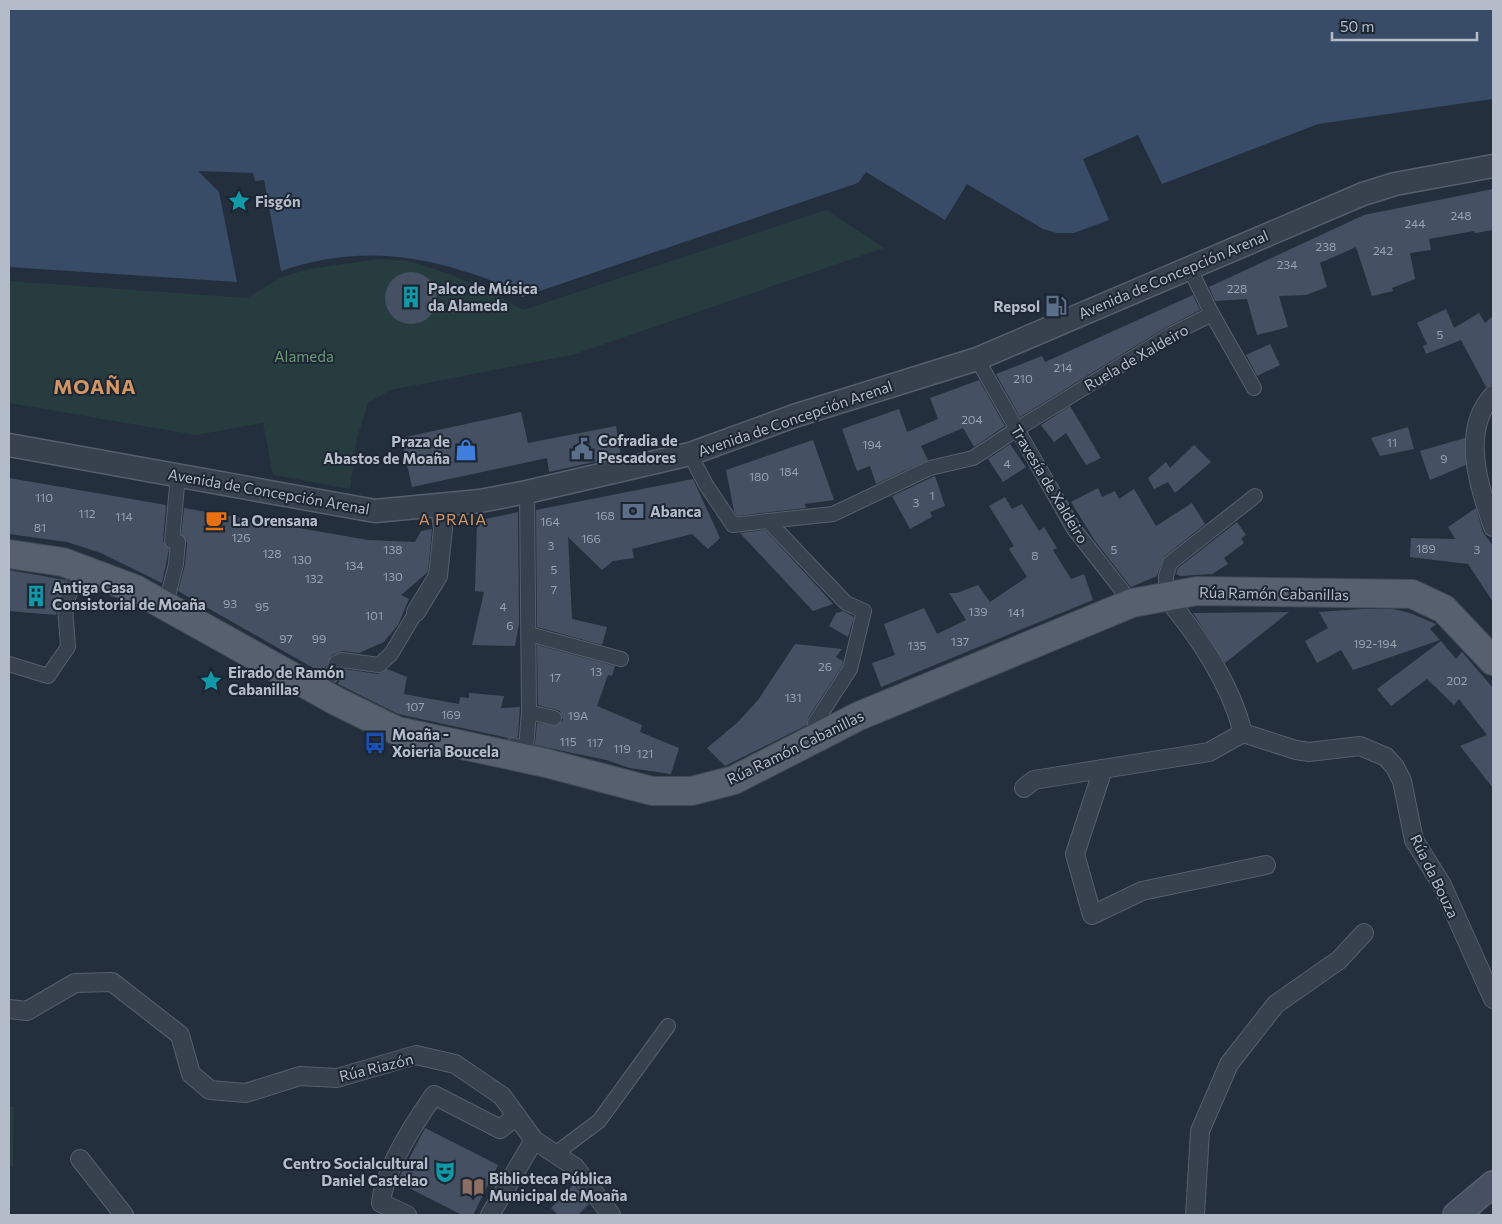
<svg xmlns="http://www.w3.org/2000/svg" width="1502" height="1224" viewBox="0 0 1502 1224" font-family="Commissioner,sans-serif">
	<style>
		.green { fill: #263c3f }
		.water { fill: #394c67 }
		.building { fill: #455162 }
		.lines { fill: none; stroke-linecap: round; stroke-linejoin: round }
		.pedestrian-casing { stroke: #565f6c; stroke-width: 16 }
		.minor-casing { stroke: #565f6c; stroke-width: 20 }
		.tertiary-casing { stroke: #565f6c; stroke-width: 25 }
		.secondary-casing { stroke: #565f6c; stroke-width: 28 }
		.primary-casing { stroke: #414a57; stroke-width: 30 }
		.pedestrian { stroke: #38414e; stroke-width: 14 }
		.minor { stroke: #38414e; stroke-width: 18 }
		.tertiary { stroke: #38414e; stroke-width: 22 }
		.secondary { stroke: #465061; stroke-width: 25 }
		.primary { stroke: #56606e; stroke-width: 28 }
		.labels { text-anchor: middle; dominant-baseline: central; stroke-width: 4; stroke-linejoin: round; paint-order: stroke }
		.number-label { font-size: 12px; fill: #98a1af }
		.poi-label { font-size: 15px; font-weight: bold; fill: #b4bcc9; stroke: #1d2633; text-anchor: start }
		.street-label { font-size: 15px; fill: #b4bcc9; stroke: #1d2633 }
		.park-label { font-size: 15px; fill: #6b9a76; stroke: #1d2633 }
		.neighbourhood-label { font-size: 16px; letter-spacing: 1px; fill: #d59563; stroke: #1d2633 }
		.district-label { font-size: 20px; font-weight: bold; letter-spacing: 1px; fill: #d59563; stroke: #1d2633 }
	</style>
	<rect width="100%" height="100%" fill="#242f3e"/>
	<g class="green">
		<polygon points="826,210 884,248 572,355 390,390 368,403 357,438 350,489 273,475 263,423 196,435 9,403 9,281 247,298 282,277 309,269 379,259 409,261 452,275 493,293 523,310"/>
		<polygon points="9,1107 14,1107 13,1166 9,1166"/>
	</g>
	<path class="water" d="M9 9H1493V99L1318 124 1162 184 1138 135 1083 159 1109 220 1074 233H1057L1043 229 967 184 945 220 866 172 858 183 522 297C503 284 484 277 463 271 400 251 343 250 281 271L264 180 255 181 253 173 198 171 219 192 237 282 9 267Z"/>
	<g class="building">
		<polygon points="1493,189 1493,230 1475,233 1474,231 1429,239 1431,250 1410,253 1415,279 1392,288 1393,291 1372,296 1356,247 1320,263 1327,287 1306,295 1279,296 1288,327 1257,335 1247,299 1215,301 1209,287 1364,215"/>
		<circle cx="411" cy="298" r="26"/>
		<polygon points="1193,295 1200,310 1165,328 1020,417 996,374 1042,356 1045,362"/>
		<polygon points="1446,309 1454,328 1479,313 1485,323 1493,316 1493,384 1486,387 1461,340 1426,354 1423,346 1427,344 1417,323"/>
		<polygon points="1270,344 1280,365 1257,376 1246,355"/>
		<polygon points="979,380 1005,426 974,447 963,428 921,446 928,460 876,484 870,466 857,471 842,429 899,409 907,432 938,419 930,398"/>
		<polygon points="1070,406 1101,458 1086,465 1066,433 1054,442 1041,425"/>
		<polygon points="521,412 528,443 616,426 621,456 549,472 547,458 412,487 401,438"/>
		<polygon points="1408,427 1414,449 1380,456 1371,438"/>
		<polygon points="1465,438 1466,465 1430,480 1420,451"/>
		<polygon points="813,440 834,500 805,504 806,508 737,516 734,511 726,470"/>
		<polygon points="1010,444 1026,467 1003,482 988,459"/>
		<polygon points="1194,445 1211,462 1175,493 1168,482 1154,489 1148,478 1166,462 1170,468"/>
		<polygon points="935,476 945,506 930,512 932,517 910,529 892,496"/>
		<polygon points="9,478 166,505 163,541 169,549 162,583 101,553 67,542 9,534"/>
		<polygon points="693,479 720,538 708,549 692,534 632,549 634,558 613,561 602,570 568,537 572,619 607,627 602,645 537,627 536,510"/>
		<polygon points="1098,488 1102,497 1115,491 1119,499 1134,489 1156,526 1192,503 1205,524 1164,557 1157,576 1131,587 1095,541 1071,502"/>
		<polygon points="1005,497 1012,509 1022,504 1039,531 1044,527 1057,548 1053,550 1071,579 1084,574 1093,600 881,687 872,663 895,655 884,624 924,608 937,634 966,620 949,593 957,593 978,585 990,602 1027,577 1009,549 1014,546 989,506"/>
		<polygon points="184,508 368,540 415,542 421,531 432,529 428,572 401,595 409,599 398,625 384,642 359,653 343,651 332,655 322,673 178,591 185,565 187,543 181,534"/>
		<polygon points="1476,508 1483,532 1493,546 1493,602 1468,564 1410,557 1411,538 1455,539 1448,527"/>
		<polygon points="518,512 519,624 515,646 472,645 484,592 475,591 477,521"/>
		<polygon points="1237,522 1246,535 1241,539 1244,543 1224,558 1228,564 1212,574 1180,576 1176,574 1178,568"/>
		<polygon points="765,530 817,586 833,604 813,611 740,533"/>
		<polygon points="9,570 65,580 56,615 9,611"/>
		<polygon points="1362,609 1393,609 1410,613 1436,624 1430,629 1440,640 1353,670 1341,650 1317,663 1305,641 1328,628 1319,612"/>
		<polygon points="843,611 854,617 848,637 829,626 836,613"/>
		<polygon points="1289,612 1225,663 1193,613"/>
		<polygon points="1441,641 1456,659 1462,652 1493,688 1493,788 1460,746 1487,735 1459,699 1454,705 1427,679 1391,706 1377,689"/>
		<polygon points="795,644 842,649 836,657 843,661 842,666 808,718 807,725 725,766 707,748 738,722 758,700"/>
		<polygon points="537,645 615,666 612,676 608,675 597,706 642,725 640,732 679,748 671,774 630,768 606,760 535,745 537,723 556,726 563,720 560,711 538,705"/>
		<polygon points="344,669 378,674 387,669 407,677 404,694 459,704 460,697 469,698 469,693 504,696 501,708 520,707 518,737 508,738 398,714 338,684"/>
		<polygon points="425,1128 498,1165 473,1215 462,1215 397,1182"/>
		<polygon points="574,1184 589,1204 578,1215 558,1215 551,1208"/>
	</g>
	<g class="lines">
		<g class="pedestrian-casing">
			<g id="pedestrian">
				<polyline points="1212,314 1254,388"/>
				<polyline points="977,359 1074,529 1132,603"/>
				<polyline points="690,454 706,485 733,525 768,521 846,603 864,611 850,669 815,723 818,735"/>
				<polyline points="768,521 833,514 930,468 973,458 1017,429 1170,335 1212,314 1189,267"/>
				<polyline points="1166,597 1166,576 1170,563 1255,496"/>
				<polyline points="166,604 176,564 178,542 172,541 178,475"/>
				<polyline points="529,634 621,659"/>
				<polyline points="9,664 48,676 68,647 65,607 78,568"/>
				<polyline points="319,691 332,674 336,663 342,660 379,665 391,654 416,612"/>
				<polyline points="529,712 554,718"/>
				<polyline points="513,745 526,748 529,712 527,492"/>
				<polyline points="555,1154 599,1121 668,1026"/>
			</g>
		</g>
		<g class="minor-casing">
			<g id="minor">
				<path d="M1493 395C1460 431 1479 486 1493 527"/>
				<path d="M1166 597C1199 637 1230 682 1243 733"/>
				<polyline points="416,612 438,576 443,529 440,505"/>
				<polyline points="1243,733 1296,750 1309,752 1360,746 1386,757 1395,767 1402,781 1414,840 1442,885 1493,999"/>
				<polyline points="1103,769 1075,854 1092,915 1142,891 1266,865"/>
				<polyline points="1024,788 1034,780 1209,752 1243,733"/>
				<polyline points="9,1009 27,1011 75,983 112,982 180,1035 191,1074 210,1090 246,1093 300,1076 337,1078 416,1055 455,1064 502,1096 534,1140 575,1167 611,1215"/>
				<polyline points="80,1159 124,1215"/>
				<path d="M407 1215 381 1203C384 1170 415 1122 434 1095L500 1129 517 1116"/>
				<polyline points="490,1215 534,1140"/>
				<polyline points="1195,1215 1200,1131 1229,1064 1276,1004 1339,960 1364,933"/>
			</g>
		</g>
		<g class="tertiary-casing">
			<polyline id="tertiary" points="9,445 375,511 480,501 527,492 690,454 794,416 977,359 1363,194 1395,184 1493,166"/>
		</g>
		<g class="secondary-casing">
			<polyline id="secondary" points="1456,1215 1493,1184"/>
		</g>
		<g class="primary-casing">
			<polyline id="primary" points="9,554 63,562 135,589 336,701 397,731 546,763 652,791 692,791 734,780 859,716 1132,603 1197,591 1412,594 1444,609 1493,661"/>
		</g>
		<use href="#pedestrian" class="pedestrian"/>
		<use href="#minor" class="minor"/>
		<use href="#tertiary" class="tertiary"/>
		<use href="#secondary" class="secondary"/>
		<use href="#primary" class="primary"/>
	</g>
	<defs>
		<g id="sight-bare" transform="scale(1.725)"><path d="M0-6L1.8-2.2L6-1.7L2.9 1.2L3.7 5.4L0 3.3L-3.7 5.4L-2.9 1.2L-6-1.7L-1.8-2.2Z" fill="#0f9aa8" stroke="#1d2633" stroke-width="2.5" paint-order="stroke"/></g>
		<g id="building-bare" transform="scale(1.725)"><path d="M-4-6H4V6H1V3H-1V6H-4ZM-2.5-4.3h1.7v1.8h-1.7ZM.8-4.3h1.7v1.8H.8ZM-2.5-1h1.7V.8h-1.7ZM.8-1h1.7V.8H.8Z" fill="#0f9aa8" stroke="#1d2633" stroke-width="2.5" paint-order="stroke"/></g>
		<g id="fuel-bare" transform="scale(1.725)"><path d="M-5.5-6h7V0h2V4h1.3V-2.5L3-4.5l.8-.8L6-3V5H2.5V1h-1V6h-7ZM-4.2-4.7v3.2H.2V-4.7Z" fill="#5c6f8a" stroke="#1d2633" stroke-width="2.5" paint-order="stroke"/></g>
		<g id="civic-bare" transform="scale(1.725)"><path d="M-.6-6.5H3V-4.5H.6V-3L4-1V1h2V6H-6V1h2V-1L-.6-3ZM-1.2 2.5V6h2.4V2.5Z" fill="#5c6f8a" stroke="#1d2633" stroke-width="2.5" paint-order="stroke"/></g>
		<g id="shop-bare" transform="scale(1.725)"><path d="M-5-2.5h2.3a2.7 3.5 0 0 1 5.4 0H5L5.5 6h-11ZM-1.5-2.5h3a1.5 2.3 0 0 0-3 0Z" fill="#3f7fe0" stroke="#1d2633" stroke-width="2.5" paint-order="stroke"/></g>
		<g id="bank-bare" transform="scale(1.725)"><path d="M-6-4H6V4H-6ZM0-2.3a2.3 2.3 0 1 0 0 4.6a2.3 2.3 0 1 0 0-4.6Z" fill="#5c6f8a" stroke="#1d2633" stroke-width="2.5" paint-order="stroke"/></g>
		<g id="cafe-bare" transform="scale(1.725)"><path d="M-5.5-4.5H6V0H3Q3 3.5 0 3.5H-2.5Q-5.5 3.5-5.5 0ZM3-3.2v2h1.7v-2ZM-6 4.5H4V6H-6Z" fill="#e8710a" stroke="#1d2633" stroke-width="2.5" paint-order="stroke"/></g>
		<g id="bus-bare" transform="scale(1.725)"><path d="M-5-6H5V4H4V6H2V4H-2V6H-4V4H-5ZM-3.5-4V0h7V-4ZM-3.5 1.2v1.5H-2V1.2ZM2 1.2v1.5H3.5V1.2Z" fill="#1a4fb4" stroke="#1d2633" stroke-width="2.5" paint-order="stroke"/></g>
		<g id="theatre-bare" transform="scale(1.725)"><path d="M-5-5.5Q0-4 5-5.5V0Q5 5 0 6Q-5 5-5 0ZM-3.3-2.5H-1v1.5H-3.3ZM1-2.5H3.3v1.5H1ZM-2.8 1Q0 5.5 2.8 1Z" fill="#0f9aa8" stroke="#1d2633" stroke-width="2.5" paint-order="stroke"/></g>
		<g id="library-bare" transform="scale(1.725)"><path d="M-6-4Q-3-5.5-.7-3.5V5Q-3 3-6 4ZM6-4Q3-5.5 .7-3.5V5Q3 3 6 4Z" fill="#8d6e63" stroke="#1d2633" stroke-width="2.5" paint-order="stroke"/></g>
	</defs>
	<g fill-rule="evenodd">
		<use href="#sight-bare" x="239" y="201"/>
		<use href="#building-bare" x="411" y="297"/>
		<use href="#fuel-bare" x="1056" y="306"/>
		<use href="#civic-bare" x="582" y="449"/>
		<use href="#shop-bare" x="466" y="450"/>
		<use href="#bank-bare" x="633" y="511"/>
		<use href="#cafe-bare" x="216" y="520"/>
		<use href="#building-bare" x="36" y="596"/>
		<use href="#sight-bare" x="211" y="681"/>
		<use href="#bus-bare" x="375" y="743"/>
		<use href="#theatre-bare" x="445" y="1172"/>
		<use href="#library-bare" x="473" y="1187"/>
	</g>
	<g class="labels">
		<g class="number-label">
			<text x="1461" y="215">248</text>
			<text x="1415" y="223">244</text>
			<text x="1326" y="246">238</text>
			<text x="1383" y="250">242</text>
			<text x="1287" y="264">234</text>
			<text x="1237" y="288">228</text>
			<text x="1440" y="334">5</text>
			<text x="1063" y="367">214</text>
			<text x="1023" y="378">210</text>
			<text x="972" y="419">204</text>
			<text x="1392" y="442">11</text>
			<text x="872" y="444">194</text>
			<text x="1444" y="458">9</text>
			<text x="1007" y="463">4</text>
			<text x="789" y="471">184</text>
			<text x="759" y="476">180</text>
			<text x="932" y="495">1</text>
			<text x="44" y="497">110</text>
			<text x="916" y="502">3</text>
			<text x="87" y="513">112</text>
			<text x="605" y="515">168</text>
			<text x="124" y="516">114</text>
			<text x="550" y="521">164</text>
			<text x="40" y="527">81</text>
			<text x="241" y="537">126</text>
			<text x="591" y="538">166</text>
			<text x="551" y="545">3</text>
			<text x="1426" y="548">189</text>
			<text x="393" y="549">138</text>
			<text x="1114" y="549">5</text>
			<text x="1477" y="549">3</text>
			<text x="272" y="553">128</text>
			<text x="1035" y="555">8</text>
			<text x="302" y="559">130</text>
			<text x="354" y="565">134</text>
			<text x="554" y="569">5</text>
			<text x="393" y="576">130</text>
			<text x="314" y="578">132</text>
			<text x="554" y="589">7</text>
			<text x="230" y="603">93</text>
			<text x="262" y="606">95</text>
			<text x="503" y="606">4</text>
			<text x="978" y="611">139</text>
			<text x="1016" y="612">141</text>
			<text x="374" y="615">101</text>
			<text x="510" y="625">6</text>
			<text x="286" y="638">97</text>
			<text x="319" y="638">99</text>
			<text x="960" y="641">137</text>
			<text x="1375" y="643">192-194</text>
			<text x="917" y="645">135</text>
			<text x="825" y="666">26</text>
			<text x="596" y="671">13</text>
			<text x="555" y="677">17</text>
			<text x="1457" y="680">202</text>
			<text x="793" y="697">131</text>
			<text x="415" y="706">107</text>
			<text x="451" y="714">169</text>
			<text x="578" y="715">19A</text>
			<text x="568" y="741">115</text>
			<text x="595" y="742">117</text>
			<text x="622" y="748">119</text>
			<text x="645" y="753">121</text>
		</g>
		<g class="poi-label">
			<text x="255" y="201">Fisgón</text>
			<text x="428" y="288">Palco de Música<tspan x="428" dy="17">da Alameda</tspan></text>
			<text x="1040" y="306" text-anchor="end">Repsol</text>
			<text x="598" y="440">Cofradia de<tspan x="598" dy="17">Pescadores</tspan></text>
			<text x="450" y="441" text-anchor="end">Praza de<tspan x="450" dy="17">Abastos de Moaña</tspan></text>
			<text x="650" y="511">Abanca</text>
			<text x="232" y="520">La Orensana</text>
			<text x="52" y="587">Antiga Casa<tspan x="52" dy="17">Consistorial de Moaña</tspan></text>
			<text x="228" y="672">Eirado de Ramón<tspan x="228" dy="17">Cabanillas</tspan></text>
			<text x="392" y="734">Moaña -<tspan x="392" dy="17">Xoieria Boucela</tspan></text>
			<text x="428" y="1163" text-anchor="end">Centro Socialcultural<tspan x="428" dy="17">Daniel Castelao</tspan></text>
			<text x="489" y="1178">Biblioteca Pública<tspan x="489" dy="17">Municipal de Moaña</tspan></text>
		</g>
		<g class="street-label">
			<text transform="translate(1173 274) rotate(-23)">Avenida de Concepción Arenal</text>
			<text transform="translate(1136 357) rotate(-30)">Ruela de Xaldeiro</text>
			<text transform="translate(795 418) rotate(-19)">Avenida de Concepción Arenal</text>
			<text transform="translate(1050 484) rotate(59)">Travesía de Xaldeiro</text>
			<text transform="translate(269 491) rotate(10)">Avenida de Concepción Arenal</text>
			<text transform="translate(1274 593) rotate(1)">Rúa Ramón Cabanillas</text>
			<text transform="translate(795 747) rotate(-26)">Rúa Ramón Cabanillas</text>
			<text transform="translate(1435 876) rotate(64)">Rúa da Bouza</text>
			<text transform="translate(376 1067) rotate(-14)">Rúa Riazón</text>
		</g>
		<g class="park-label">
			<text x="304" y="356">Alameda</text>
		</g>
		<g class="neighbourhood-label">
			<text x="453" y="518">A PRAIA</text>
		</g>
		<g class="district-label">
			<text x="95" y="386">MOAÑA</text>
		</g>
	</g>
	<rect width="1502" height="1224" fill="none" stroke="#b4bcc9" stroke-width="20"/>
	<path d="M1332 32v8h145v-8" fill="none" stroke="#b4bcc9" stroke-width="2.5"/>
	<text x="1340" y="32" font-size="15" fill="#b4bcc9" stroke="#1d2633" stroke-width="4" paint-order="stroke">50 m</text>
</svg>
